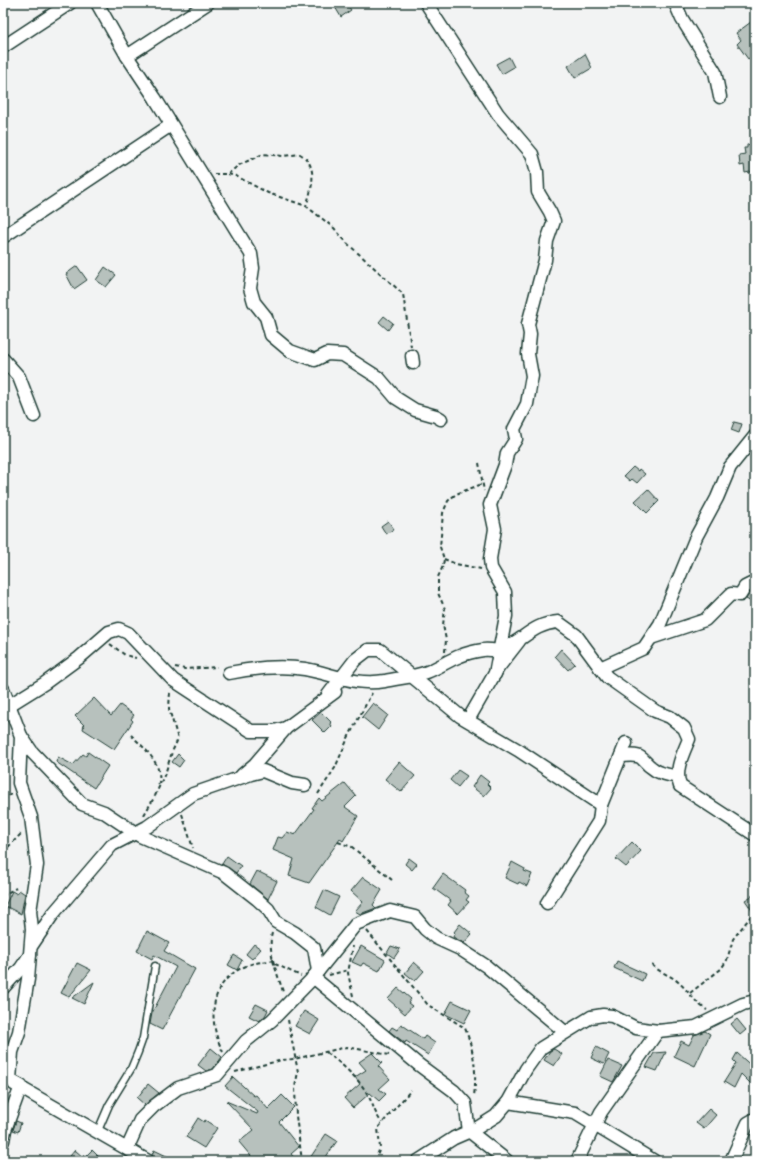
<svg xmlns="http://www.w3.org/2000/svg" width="758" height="1164" viewBox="0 0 758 1164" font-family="Caveat,sans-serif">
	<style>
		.building { fill: #b7c1bd; stroke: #1f3d34 }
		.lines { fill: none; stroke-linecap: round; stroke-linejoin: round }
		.service-casing { stroke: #1f3d34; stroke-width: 9 }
		.minor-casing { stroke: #1f3d34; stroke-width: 15 }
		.path { stroke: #1f3d34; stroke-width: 2; stroke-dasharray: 4 3; stroke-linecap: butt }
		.service { stroke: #fff; stroke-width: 6 }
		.minor { stroke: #fff; stroke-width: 12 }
	</style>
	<rect width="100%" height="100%" fill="#f2f3f3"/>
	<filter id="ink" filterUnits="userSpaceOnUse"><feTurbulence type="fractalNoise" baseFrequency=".025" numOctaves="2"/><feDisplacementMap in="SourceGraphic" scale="8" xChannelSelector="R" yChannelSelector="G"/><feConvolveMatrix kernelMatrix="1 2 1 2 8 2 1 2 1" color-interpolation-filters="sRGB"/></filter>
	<g filter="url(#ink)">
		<g class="building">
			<polygon points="341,3 346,3 351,10 341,17 335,7"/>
			<polygon points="751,22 755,27 755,54 748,59 737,44 741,40 736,33"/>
			<polygon points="585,54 592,68 575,78 568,66"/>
			<polygon points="509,57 514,67 502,74 496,64"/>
			<polygon points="755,143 755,171 745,173 744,165 740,166 739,155 745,154 744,148 747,148 747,145"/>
			<polygon points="77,266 87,280 74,289 66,274"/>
			<polygon points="105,267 116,275 106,287 96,280"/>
			<polygon points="384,316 393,323 388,330 379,322"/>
			<polygon points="734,422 742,424 739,433 731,430"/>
			<polygon points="633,467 638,471 639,469 645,474 637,483 632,479 630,481 624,476"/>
			<polygon points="648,489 659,501 647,513 635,501"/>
			<polygon points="388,521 394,529 386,534 381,526"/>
			<polygon points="755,590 755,604 746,599 750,593"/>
			<polygon points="561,649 575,664 568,670 555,656"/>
			<polygon points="94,698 111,716 120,705 134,715 131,719 133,721 114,749 83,729 84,725 75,716"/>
			<polygon points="373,703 388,715 378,730 362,717"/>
			<polygon points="321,712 331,722 330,723 332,726 325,733 312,720"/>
			<polygon points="88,752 108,766 94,788 56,762 58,757 73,765 83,754 86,756"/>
			<polygon points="178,754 184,760 179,767 172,762"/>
			<polygon points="399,762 415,776 401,792 385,779"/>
			<polygon points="458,770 467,776 458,787 450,780"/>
			<polygon points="480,775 489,782 487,784 491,788 484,796 472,787"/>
			<polygon points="345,783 356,796 345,807 358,816 343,841 340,839 309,883 289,876 294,859 273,850 278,837 282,838 287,832 295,835 314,809 312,808 319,798 322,801"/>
			<polygon points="632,842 641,851 626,867 616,859"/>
			<polygon points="227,856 241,866 236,873 222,864"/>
			<polygon points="409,858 417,864 412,870 405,864"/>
			<polygon points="512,862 525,869 524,871 532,874 527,886 519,882 518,884 505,878"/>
			<polygon points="257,871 277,881 268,899 250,884"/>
			<polygon points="443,874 465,890 464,892 469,896 466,900 469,902 458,914 448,905 451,901 433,888"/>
			<polygon points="363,877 382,890 373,905 376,908 360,914 355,911 363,902 351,891"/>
			<polygon points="19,890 25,894 21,914 5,906 12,891 17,894"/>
			<polygon points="324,890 339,897 330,915 316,907"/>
			<polygon points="755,894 755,915 745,900"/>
			<polygon points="460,924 472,934 464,943 453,937 455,933 454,932"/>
			<polygon points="147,931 169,943 164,951 195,969 162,1030 150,1024 152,1013 176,967 154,955 152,959 137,951"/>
			<polygon points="254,944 261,949 252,959 246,954"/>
			<polygon points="361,946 385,960 379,971 363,963 361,966 352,962"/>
			<polygon points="391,946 400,949 394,958 387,953"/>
			<polygon points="234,955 242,960 237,970 228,965"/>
			<polygon points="617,961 645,974 642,981 614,968"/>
			<polygon points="414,962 424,971 415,981 405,973"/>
			<polygon points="77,963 91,970 69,997 61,993"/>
			<polygon points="94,982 84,1004 72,998"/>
			<polygon points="398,988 411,999 408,1003 412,1006 405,1014 388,999"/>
			<polygon points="452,1001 471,1010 464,1023 445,1014"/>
			<polygon points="256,1004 268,1010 265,1016 259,1021 249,1016"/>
			<polygon points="304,1011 319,1020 310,1034 295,1026"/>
			<polygon points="737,1019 746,1030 740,1035 731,1024"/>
			<polygon points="401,1024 423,1039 425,1036 435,1043 428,1055 406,1041 405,1043 389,1031 392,1027 397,1030"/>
			<polygon points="705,1031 710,1034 695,1066 674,1056 681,1041 689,1045 694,1035"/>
			<polygon points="596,1047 609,1054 604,1064 591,1058"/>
			<polygon points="211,1048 222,1057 213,1069 206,1071 198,1065"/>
			<polygon points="554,1049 562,1054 554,1066 544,1060 550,1051"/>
			<polygon points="666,1052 657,1071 646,1067 654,1053"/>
			<polygon points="372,1053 382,1063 378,1066 390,1079 379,1089 386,1094 379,1101 370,1093 353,1108 344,1098 360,1084 355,1077 366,1070 359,1062"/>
			<polygon points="737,1053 755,1069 755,1088 741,1074 734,1088 724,1082 736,1063 733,1060"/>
			<polygon points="608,1060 622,1066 613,1082 600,1076"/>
			<polygon points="233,1077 254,1096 256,1095 268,1109 282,1095 294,1107 279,1122 299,1147 291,1154 297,1161 255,1161 239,1142 254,1130 226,1101 257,1114 258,1112 225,1086"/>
			<polygon points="148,1084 159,1093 145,1105 137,1098"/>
			<polygon points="709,1109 716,1115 704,1129 696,1123"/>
			<polygon points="198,1118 204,1122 205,1120 217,1128 204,1148 186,1137"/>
			<polygon points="16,1121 21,1123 18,1132 13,1130"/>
			<polygon points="326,1134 337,1141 323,1161 308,1161"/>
			<polygon points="75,1150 84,1158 92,1150 103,1161 66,1161"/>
			<polygon points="154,1150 177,1161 155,1160 152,1155"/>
		</g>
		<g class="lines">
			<g class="service-casing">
				<polyline id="service" points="97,1133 109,1105 131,1069 138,1052 143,1038 155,966"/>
			</g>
			<g class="minor-casing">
				<g id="minor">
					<polyline points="97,3 127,56 155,98 251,254 253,268 250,288 254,302 266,317 271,335 290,351 315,360 327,354 343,355 379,378 396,398 415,410 436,416 441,419"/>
					<polyline points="426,3 498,114 532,154 537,172 538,192 550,212 554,221 547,241 545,260 528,324 530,334 528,354 532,376 527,404 514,429 516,439 507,453 505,465 490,505 495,529 490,559 491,568 505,592 506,616 495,674"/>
					<polyline points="675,3 682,19 715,72 720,97"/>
					<polyline points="3,47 70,3"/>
					<polyline points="127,56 208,3"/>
					<polyline points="3,237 171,125"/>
					<polyline points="412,356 413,363"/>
					<polyline points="3,359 19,377 34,416"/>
					<polyline points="651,638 705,620 731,594 740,595 745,587 755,582"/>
					<polyline points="600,668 644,648 660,624 696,537 717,498 730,467 755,436"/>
					<path d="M229 673C254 668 280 665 305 669 333 674 355 686 385 681 399 678 414 677 427 672 438 668 449 660 460 656 467 653 476 651 483 650 488 649 494 651 499 650 522 643 531 624 558 622L576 635 607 677 655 711 670 717 684 728 689 739C683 754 674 770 680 786L755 835"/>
					<polyline points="3,689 21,736 19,783 31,817 37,865 30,911 32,929 28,979 19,1032 12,1052 10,1080 21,1086 5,1130 3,1141"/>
					<polyline points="328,695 355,660 368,650 380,650 460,716 518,750 601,805"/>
					<polyline points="8,706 45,683 79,658 109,632 119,629 128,633 173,680 251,731 274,731 286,728"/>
					<polyline points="468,720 498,668 519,641"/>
					<polyline points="21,736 32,752 82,804 104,812 140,836 224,873 257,899 268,909 276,922 295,933 314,948 318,971"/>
					<path d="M621 756C649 754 637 759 655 770 661 774 670 775 677 777"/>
					<polyline points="242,775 255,764 286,728 335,692"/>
					<polyline points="547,903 599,821 601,805 626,743"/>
					<polyline points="32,945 53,914 112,845 147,827 193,794 251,774 263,771 292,783 305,785"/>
					<polyline points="313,977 419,1065 454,1091 465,1103 469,1131 507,1161"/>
					<polyline points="3,988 21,968 30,955"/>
					<polyline points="14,1084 148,1161"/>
					<polyline points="508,1102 575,1113 654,1161"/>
					<polyline points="127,1149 140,1120 154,1106 178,1088 217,1075 246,1041 272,1020 310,981 356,924 390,911 415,917 425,929 436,938 460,949 486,966 565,1032"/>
					<polyline points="418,1161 454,1138 477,1128 496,1116 508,1102 526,1069 541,1048 591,1017 603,1015 612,1016 636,1028 658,1031 696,1027 743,1004 755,1001"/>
					<polyline points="577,1161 601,1112 658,1031"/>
					<polyline points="731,1161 748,1123 755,1119"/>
				</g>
			</g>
			<g class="path">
				<polyline points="214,174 228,174 236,176 268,193 306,206 334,228 348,244 403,294 411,347"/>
				<path d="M228 174 239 165 263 154 283 156 300 154C319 165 312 189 306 206"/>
				<polyline points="479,463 484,491"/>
				<polyline points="444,559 456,564 481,569"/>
				<polyline points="110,644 125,655 136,658"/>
				<polyline points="445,652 446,640 443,625 445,609 438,593 438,577 443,566 444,559 440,547 443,513 448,501 456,494 482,484"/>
				<polyline points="175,667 185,669 217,667"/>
				<path d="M131 735C144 748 165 765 158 786"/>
				<polyline points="318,794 335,768 348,738 372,693"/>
				<polyline points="155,796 166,771 172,752 178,739 169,709 170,691"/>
				<polyline points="3,800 11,794"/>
				<polyline points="182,814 193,848"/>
				<polyline points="144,815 155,796"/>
				<polyline points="338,842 352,847 392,880"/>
				<polyline points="3,852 22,833"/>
				<polyline points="3,897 5,894 16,888"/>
				<path d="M367 931 428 1005 465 1028C474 1051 477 1071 474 1096"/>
				<path d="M272 933C267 952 278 974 283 992"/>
				<polyline points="275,964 301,976"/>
				<path d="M652 965C658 971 666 974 673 978 687 987 694 1003 707 1010"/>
				<polyline points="329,975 348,970"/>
				<polyline points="690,993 721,969 727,960 733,939 755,911"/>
				<polyline points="353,996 348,973 353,946"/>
				<polyline points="288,1020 298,1072 295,1087 296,1116 302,1161"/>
				<path d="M223 1052C207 1020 209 981 246 966 255 962 265 962 274 960"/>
				<path d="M326 1052C341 1064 358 1077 368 1095 373 1104 375 1114 382 1123"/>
				<polyline points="235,1072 282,1060 294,1059 347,1047 389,1055"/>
				<polyline points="375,1161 380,1148 378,1128 411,1090"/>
			</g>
			<use href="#service" class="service"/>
			<use href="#minor" class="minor"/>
		</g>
	</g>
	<rect width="758" height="1164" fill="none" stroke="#fff" stroke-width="16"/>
	<rect x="8" y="8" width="742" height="1148" fill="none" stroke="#1f3d34" stroke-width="1.5" filter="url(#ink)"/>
</svg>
